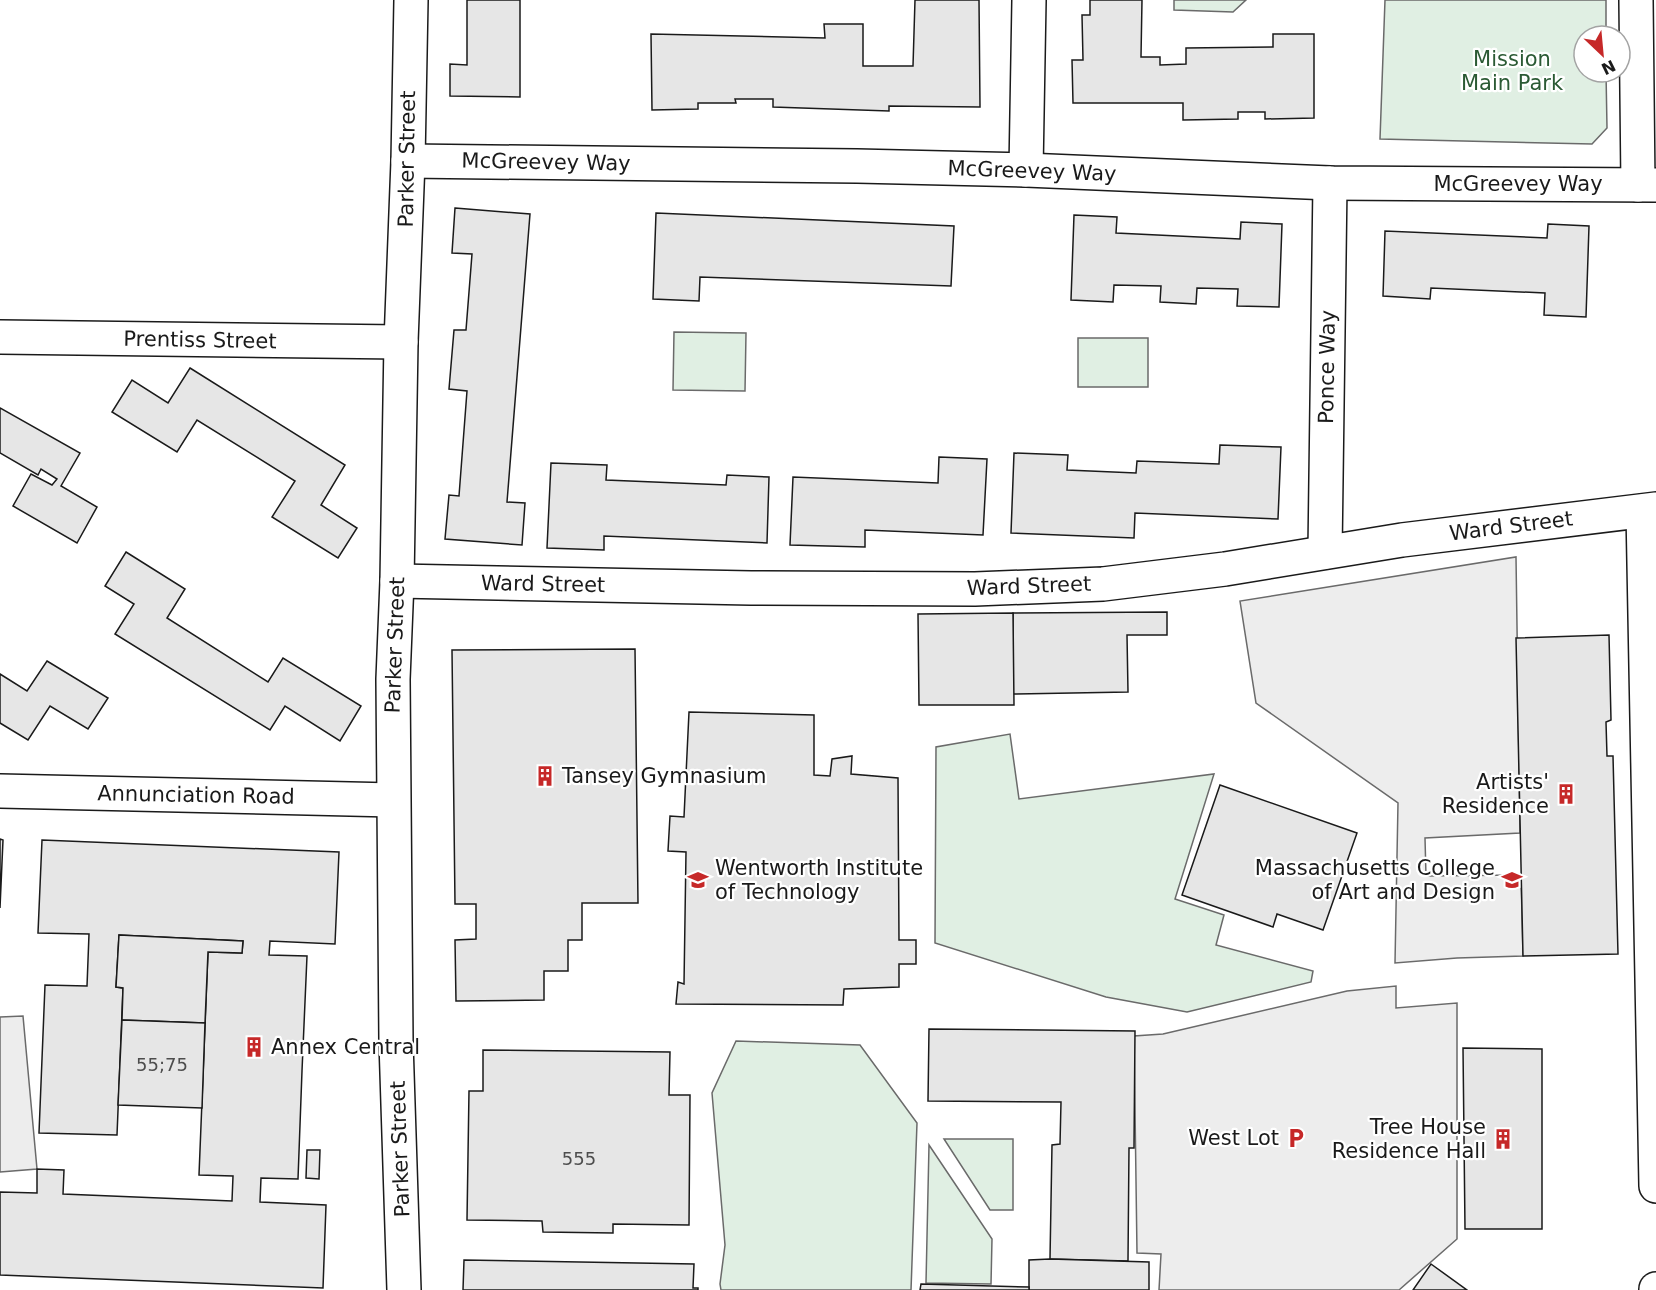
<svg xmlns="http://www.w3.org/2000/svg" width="1656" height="1290" viewBox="0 0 1656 1290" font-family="'DejaVu Sans',sans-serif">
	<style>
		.green { fill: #e0efe3; stroke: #6a6a6a; stroke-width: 1.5 }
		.parking { fill: #ededed; stroke: #6a6a6a; stroke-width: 1.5 }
		.building { fill: #e6e6e6; stroke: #1a1a1a; stroke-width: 1.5 }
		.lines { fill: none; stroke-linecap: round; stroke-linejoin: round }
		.minor-casing { stroke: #1a1a1a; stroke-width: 36 }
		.major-casing { stroke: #1a1a1a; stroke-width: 36 }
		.minor { stroke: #fff; stroke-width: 33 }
		.major { stroke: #fff; stroke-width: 33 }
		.labels { text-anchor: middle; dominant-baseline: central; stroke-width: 4.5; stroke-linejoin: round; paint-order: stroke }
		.number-label { font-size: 18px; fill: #4d4d4d }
		.park-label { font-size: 21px; fill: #2b5a34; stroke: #fff }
		.street-label { font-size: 21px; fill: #1a1a1a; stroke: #fff }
		.poi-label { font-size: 21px; fill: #1a1a1a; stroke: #fff; text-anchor: end }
	</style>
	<rect width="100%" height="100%" fill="#fff"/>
	<g class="green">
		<polygon points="1174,0 1246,0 1233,12 1174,10"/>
		<polygon points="1385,0 1606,0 1606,36 1584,36 1584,72 1606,72 1607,128 1592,144 1380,139"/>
		<polygon points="674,332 746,333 745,391 673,390"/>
		<rect x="1078" y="338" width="70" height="49"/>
		<polygon points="1010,734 1019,799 1214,774 1175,899 1224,915 1216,945 1313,971 1311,982 1187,1012 1106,997 935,943 936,747"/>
		<polygon points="736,1041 860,1045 917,1123 911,1290 721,1290 720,1284 725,1245 712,1093"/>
		<polygon points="944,1139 1013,1139 1013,1210 990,1210"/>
		<polygon points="929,1145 992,1239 991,1284 926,1283"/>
	</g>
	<g class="parking">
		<polygon points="1516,557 1520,833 1425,838 1426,876 1521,875 1523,956 1457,958 1395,963 1398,803 1256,703 1240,601"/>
		<polygon points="1396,986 1396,1008 1457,1003 1457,1239 1399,1290 1159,1290 1161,1254 1137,1253 1134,1036 1163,1034 1347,991"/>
		<polygon points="23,1016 37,1169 0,1172 0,1017"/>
	</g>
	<g class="building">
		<polygon points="467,0 520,0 520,97 450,96 450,64 467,65"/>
		<polygon points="915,0 979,0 980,107 889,106 889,111 773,107 773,99 735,99 736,103 698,103 698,109 652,110 651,34 825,38 824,24 863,24 863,66 913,66"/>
		<polygon points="1090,0 1142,0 1141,57 1160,57 1160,65 1186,64 1186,48 1273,47 1273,34 1314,34 1314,118 1265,119 1265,112 1238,112 1238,119 1183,120 1183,103 1073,103 1072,60 1083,60 1082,15 1090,15"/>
		<polygon points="455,208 530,214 507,502 525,503 522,545 445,539 449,495 459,496 467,391 449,389 454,330 466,330 472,254 452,253"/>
		<polygon points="656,213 954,226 951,286 700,277 699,301 653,299"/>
		<polygon points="1074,215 1117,217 1116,233 1240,239 1241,222 1282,224 1279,307 1237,306 1238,289 1197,288 1196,304 1160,302 1161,286 1114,285 1113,302 1071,300"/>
		<polygon points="1548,224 1589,226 1586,317 1544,315 1545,293 1431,288 1430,299 1383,296 1385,231 1547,238"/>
		<polygon points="190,368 345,465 321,505 357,528 338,558 272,517 295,481 197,420 177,452 112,412 132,380 168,403"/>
		<polygon points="0,408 80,453 61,486 97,507 77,543 13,506 31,474 52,485 57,479 41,469 38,475 0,453"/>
		<polygon points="1220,445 1281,447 1278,519 1135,513 1134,538 1011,533 1014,453 1068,455 1067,470 1136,473 1137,461 1219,464"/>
		<polygon points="939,457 987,459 983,535 865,530 865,547 790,545 793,477 938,483"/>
		<polygon points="551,463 607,465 606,480 726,485 727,475 769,477 767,543 604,536 604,550 547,548"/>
		<polygon points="126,552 185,589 167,618 268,682 283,658 361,706 340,741 285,706 270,730 115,634 134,604 105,586"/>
		<polygon points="1167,612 1167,635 1127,635 1128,692 1013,694 1013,613"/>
		<polygon points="1013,613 1014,705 919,705 918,614"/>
		<polygon points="1609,635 1611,720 1606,722 1607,756 1613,756 1618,954 1523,956 1516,638"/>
		<polygon points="635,649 638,903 582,903 582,940 568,940 568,971 544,971 544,1000 456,1001 455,940 476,939 476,904 455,904 452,650"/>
		<polygon points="47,661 108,698 88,729 50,706 28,740 0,723 0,674 27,691"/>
		<polygon points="689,712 814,715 814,775 830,776 832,759 852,756 851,774 898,778 899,940 916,940 916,964 899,964 899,987 844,989 843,1005 676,1004 678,982 684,984 686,852 668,851 670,816 684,817"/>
		<polygon points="1220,785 1357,833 1323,930 1277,914 1273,927 1182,895"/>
		<polygon points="0,839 3,840 0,908"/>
		<polygon points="42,840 339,852 335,944 270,941 269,955 307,956 302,1071 298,1179 261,1178 260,1202 326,1205 323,1288 0,1275 0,1192 37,1193 37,1169 64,1170 63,1194 232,1201 233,1176 199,1175 208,952 242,953 243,941 119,935 116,987 123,988 117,1135 39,1133 45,985 87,986 89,934 38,933"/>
		<polygon points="119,935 243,941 242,953 208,952 205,1023 122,1020 123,988 116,987"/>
		<polygon points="122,1020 205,1023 202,1108 118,1105"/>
		<polygon points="929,1029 1135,1031 1134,1148 1129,1148 1128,1261 1050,1259 1052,1145 1060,1144 1061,1102 928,1101"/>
		<polygon points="1463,1048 1542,1049 1542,1229 1465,1229"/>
		<polygon points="483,1050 670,1052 669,1095 690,1095 689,1225 613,1224 613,1233 543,1232 542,1221 467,1220 469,1091 483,1091"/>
		<polygon points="307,1150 320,1150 319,1179 306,1178"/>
		<polygon points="1050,1259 1149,1262 1149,1290 1029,1290 1029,1260"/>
		<polygon points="464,1260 694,1264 693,1288 698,1288 698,1290 463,1290"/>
		<polygon points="1431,1264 1467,1290 1413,1290"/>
		<polygon points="921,1284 1029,1287 1029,1290 920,1290"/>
	</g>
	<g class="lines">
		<g class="minor-casing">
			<g id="minor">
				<polyline points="1636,0 1638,185"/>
				<polyline points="408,161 857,166 1026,170 1330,183 1656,185"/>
				<polyline points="1026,170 1029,0"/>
				<polyline points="0,337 401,342"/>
				<polyline points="1643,511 1656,1186"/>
				<polyline points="1325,552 1330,183"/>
				<polyline points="397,581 751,588 975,589 1103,584 1225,569 1402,540 1656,509"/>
				<polyline points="0,791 393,800"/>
				<polyline points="404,1290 396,1042 393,679 397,581 401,342 408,161 411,0"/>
			</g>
		</g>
		<g class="major-casing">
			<polyline id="major" points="1656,1290 1656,1289"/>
		</g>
		<use href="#minor" class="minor"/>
		<use href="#major" class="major"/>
	</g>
	<defs>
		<g id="building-bare" transform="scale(1.62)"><path d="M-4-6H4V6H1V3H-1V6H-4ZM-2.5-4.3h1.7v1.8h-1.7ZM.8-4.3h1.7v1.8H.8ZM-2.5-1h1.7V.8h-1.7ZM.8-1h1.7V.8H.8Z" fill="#c62828" stroke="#fff" stroke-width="2.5" paint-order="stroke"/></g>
		<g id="university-bare" transform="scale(1.62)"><path d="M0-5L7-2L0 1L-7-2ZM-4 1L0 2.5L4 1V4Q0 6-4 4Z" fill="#c62828" stroke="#fff" stroke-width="2.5" paint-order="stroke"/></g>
		<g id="parking-bare" transform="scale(1.62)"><path d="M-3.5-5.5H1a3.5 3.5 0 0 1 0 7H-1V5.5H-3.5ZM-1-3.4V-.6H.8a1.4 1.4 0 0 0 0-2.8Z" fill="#c62828" stroke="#fff" stroke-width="2.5" paint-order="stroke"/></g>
	</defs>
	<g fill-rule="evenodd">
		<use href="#building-bare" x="545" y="776"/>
		<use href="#building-bare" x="1566" y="794"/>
		<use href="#university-bare" x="698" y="880"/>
		<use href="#university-bare" x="1512" y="880"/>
		<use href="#building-bare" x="254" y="1047"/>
		<use href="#parking-bare" x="1296" y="1138"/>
		<use href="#building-bare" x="1503" y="1139"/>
	</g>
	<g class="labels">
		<g class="number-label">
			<text x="162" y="1064">55;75</text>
			<text x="579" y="1158">555</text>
		</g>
		<g class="park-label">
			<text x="1512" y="59">Mission<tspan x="1512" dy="24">Main Park</tspan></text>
		</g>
		<g class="street-label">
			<text transform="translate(407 159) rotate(-89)">Parker Street</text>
			<text transform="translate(546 162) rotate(1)">McGreevey Way</text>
			<text transform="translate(1032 171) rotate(2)">McGreevey Way</text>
			<text x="1518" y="184">McGreevey Way</text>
			<text transform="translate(200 340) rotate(1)">Prentiss Street</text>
			<text transform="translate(1327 367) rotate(-89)">Ponce Way</text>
			<text transform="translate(1511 526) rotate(-7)">Ward Street</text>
			<text transform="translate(543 584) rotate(1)">Ward Street</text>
			<text transform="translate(1029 586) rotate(-2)">Ward Street</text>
			<text transform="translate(395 645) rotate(-88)">Parker Street</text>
			<text transform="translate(196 795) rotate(1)">Annunciation Road</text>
			<text transform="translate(400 1149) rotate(-92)">Parker Street</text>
		</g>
		<g class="poi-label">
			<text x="562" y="776" text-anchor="start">Tansey Gymnasium</text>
			<text x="1549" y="782">Artists'<tspan x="1549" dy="24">Residence</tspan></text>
			<text x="715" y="868" text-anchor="start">Wentworth Institute<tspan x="715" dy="24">of Technology</tspan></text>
			<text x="1495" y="868">Massachusetts College<tspan x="1495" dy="24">of Art and Design</tspan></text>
			<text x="271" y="1047" text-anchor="start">Annex Central</text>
			<text x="1486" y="1127">Tree House<tspan x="1486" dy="24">Residence Hall</tspan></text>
			<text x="1279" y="1138">West Lot</text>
		</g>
	</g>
	<g transform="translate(1602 54) rotate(154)"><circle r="28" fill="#ffffff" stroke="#a3a3a3" stroke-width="1.5"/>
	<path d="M0-4.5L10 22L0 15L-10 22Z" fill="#c62828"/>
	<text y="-9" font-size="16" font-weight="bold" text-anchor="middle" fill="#1a1a1a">N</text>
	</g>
</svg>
